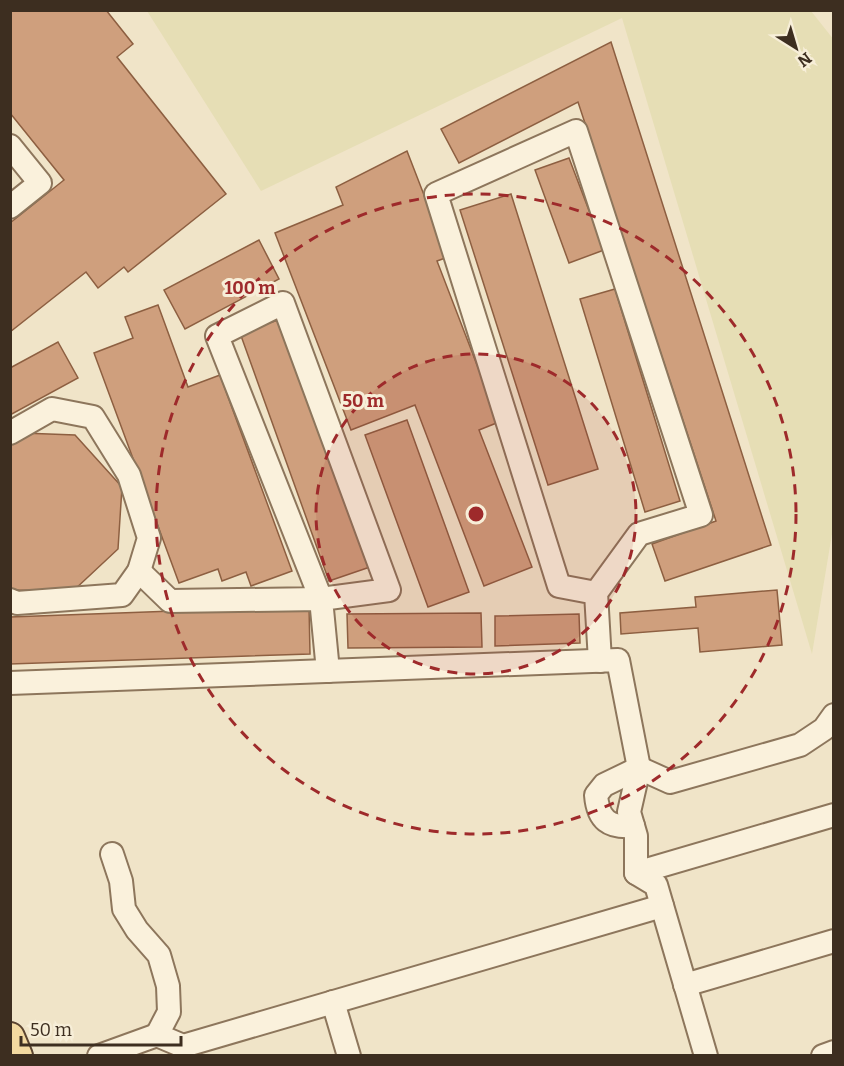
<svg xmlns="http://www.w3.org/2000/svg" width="844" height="1066" viewBox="0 0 844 1066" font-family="Bitter,serif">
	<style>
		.farmland { fill: #e6deb5 }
		.building { fill: #cf9f7d; stroke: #8d5f41; stroke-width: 1.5 }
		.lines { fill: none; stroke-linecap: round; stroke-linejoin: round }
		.minor-casing { stroke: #8d765c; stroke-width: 26 }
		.major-casing { stroke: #5b4430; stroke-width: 32 }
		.minor { stroke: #faf1dc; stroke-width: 22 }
		.major { stroke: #f3d9a0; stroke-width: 28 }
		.ring { fill: none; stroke: #9e2a2b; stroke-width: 3; stroke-dasharray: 10 8 }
		.centre { fill: #9e2a2b; stroke: #f7eed8; stroke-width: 3 }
		.ring-label { font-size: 18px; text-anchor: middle; font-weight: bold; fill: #9e2a2b; stroke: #f7eed8; stroke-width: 6; stroke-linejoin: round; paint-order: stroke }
	</style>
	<rect width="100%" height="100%" fill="#f0e4c8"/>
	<polygon class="farmland" points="147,11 811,11 834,40 834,522 812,654 622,18 261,191"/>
	<g class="building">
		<polygon points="10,10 106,10 133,44 117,57 226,194 128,272 124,267 98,288 86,272 10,332 10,223 64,180 10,113"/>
		<polygon points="611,42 771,545 665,581 652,544 716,521 578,102 459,163 441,129"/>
		<polygon points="407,151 448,257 437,261 499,422 479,430 532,567 484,586 415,405 351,430 275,233 343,205 336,187"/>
		<polygon points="569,158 604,250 569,263 535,170"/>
		<polygon points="511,194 598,469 548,485 460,210"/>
		<polygon points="259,240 279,279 185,329 164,290"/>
		<polygon points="615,289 680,501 645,512 580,299"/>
		<polygon points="158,305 188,387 220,375 292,571 251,586 246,572 222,581 218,569 179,583 94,353 133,338 125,317"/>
		<polygon points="281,319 370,567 329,581 240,333"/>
		<polygon points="58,342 78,378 10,415 10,368"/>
		<polygon points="407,420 469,592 428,607 365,435"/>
		<polygon points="22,433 75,435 122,487 118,549 73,591 12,590 10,588 10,445"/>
		<polygon points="777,590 782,645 700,652 698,628 621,634 620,613 696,607 695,597"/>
		<polygon points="309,606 310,654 10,664 10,617"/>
		<polygon points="481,613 482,647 348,648 347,614"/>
		<polygon points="579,614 580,643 495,646 495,616"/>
	</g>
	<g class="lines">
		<g class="minor-casing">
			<g id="minor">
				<polyline points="10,146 40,183 10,207"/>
				<polyline points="10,433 52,409 93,417 129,475 149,538 139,571 122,595 17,603 10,600"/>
				<polyline points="139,571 170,601 321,599 217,336 283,303 389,590 321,599 328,671"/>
				<polyline points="596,593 639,534 701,515 576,131 436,194 559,586 596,593 600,661"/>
				<polyline points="10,683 618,660 639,768 629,812 636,836 636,873 656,885 706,1056"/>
				<path d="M633 826C609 828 598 820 596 795L604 785 639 768 670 782 800 745 824 729 834 715"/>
				<polyline points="112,854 121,881 124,909 137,930 159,955 168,986 169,1012 157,1035"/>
				<polyline points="636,873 834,815"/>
				<polyline points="685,985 834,941"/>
				<polyline points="333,1002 349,1056"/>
				<polyline points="99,1056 157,1035 183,1046 662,906"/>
				<polyline points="823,1056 834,1052"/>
			</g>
		</g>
		<g class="major-casing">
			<polyline id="major" points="10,1037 18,1056"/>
		</g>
		<use href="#minor" class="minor"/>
		<use href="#major" class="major"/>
	</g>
	<circle cx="476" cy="514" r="160" fill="#9e2a2b" fill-opacity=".12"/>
	<g class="ring">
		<circle cx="476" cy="514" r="160"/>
		<circle cx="476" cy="514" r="320"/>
	</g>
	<circle cx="476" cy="514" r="9" class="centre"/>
	<g class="ring-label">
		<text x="250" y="294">100 m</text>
		<text x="363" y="407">50 m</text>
	</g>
	<rect width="844" height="1066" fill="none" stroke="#3d2e20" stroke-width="24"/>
	<g transform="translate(796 48) rotate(143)" stroke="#f7eed8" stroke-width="4.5" paint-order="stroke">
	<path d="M0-4.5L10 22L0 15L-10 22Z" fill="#3d2e20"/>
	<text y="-9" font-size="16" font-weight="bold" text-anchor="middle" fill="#3d2e20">N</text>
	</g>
	<path d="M21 1036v9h160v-9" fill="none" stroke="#3d2e20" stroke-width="3"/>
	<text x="30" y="1036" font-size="18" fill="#3d2e20" stroke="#f7eed8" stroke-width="4.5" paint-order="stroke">50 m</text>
</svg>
